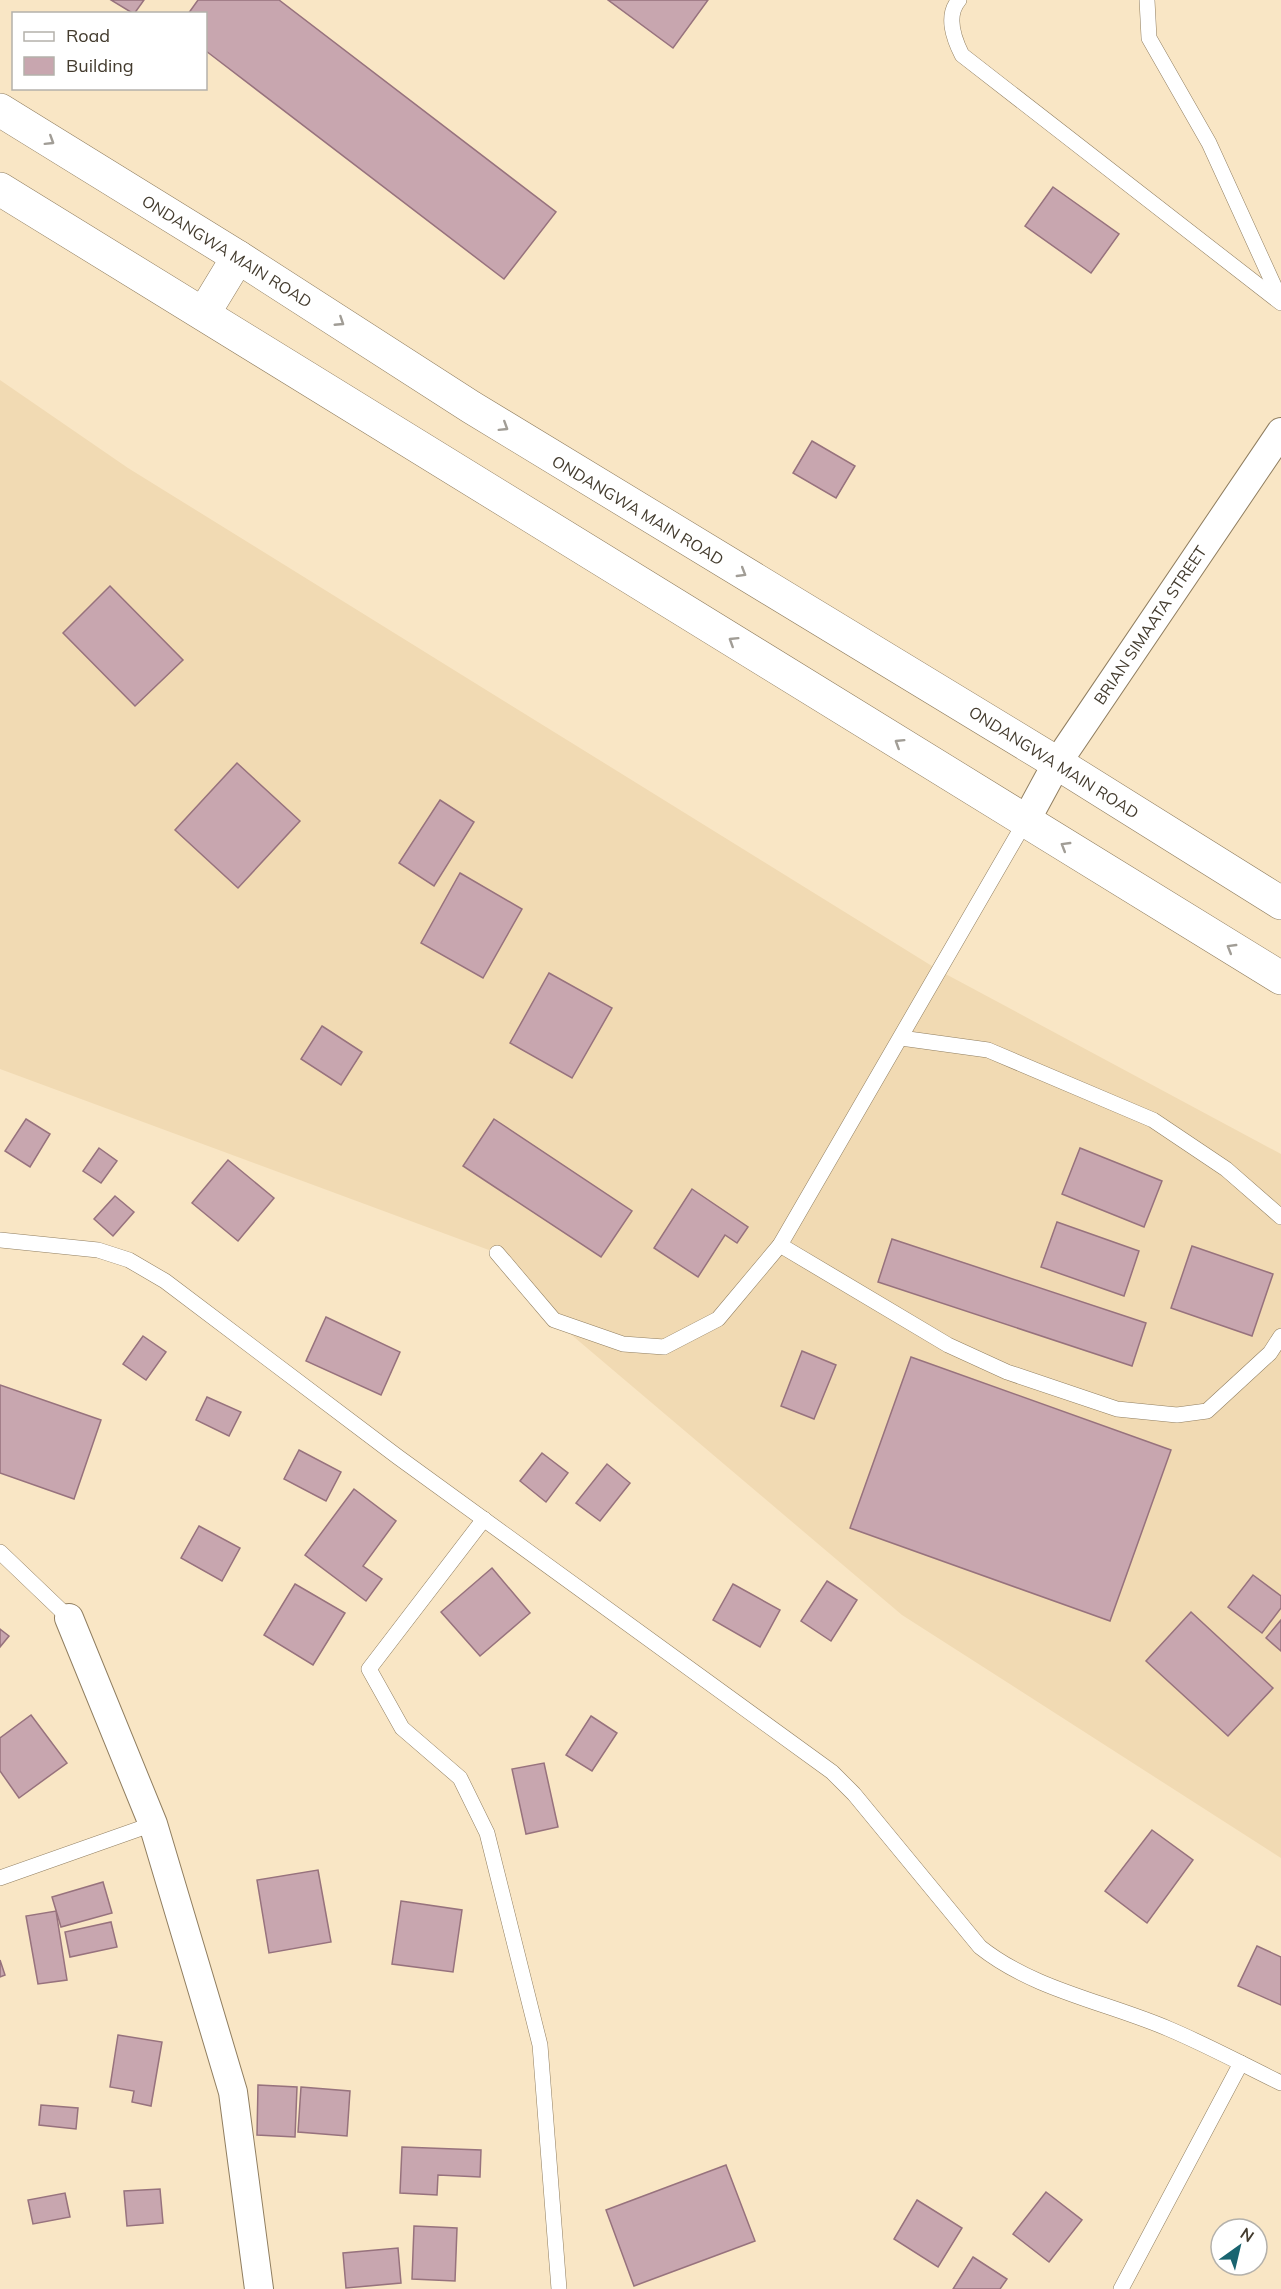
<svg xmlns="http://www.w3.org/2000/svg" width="1281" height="2289" viewBox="0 0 1281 2289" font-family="Mulish,sans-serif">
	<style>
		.built { fill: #f1dab3 }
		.building { fill: #c8a6af; stroke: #97727d; stroke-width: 1.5 }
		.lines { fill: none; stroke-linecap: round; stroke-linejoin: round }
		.service-casing { stroke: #907e60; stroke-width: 16 }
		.minor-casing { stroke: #907e60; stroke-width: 30 }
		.primary-casing { stroke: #907e60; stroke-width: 34 }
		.service { stroke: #fff; stroke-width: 15 }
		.minor { stroke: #fff; stroke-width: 28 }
		.primary { stroke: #fff; stroke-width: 33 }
		.oneway { stroke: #a19d96 }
		.labels { text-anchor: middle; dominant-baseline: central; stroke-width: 4.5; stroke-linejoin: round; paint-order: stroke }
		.street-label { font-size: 16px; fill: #433b2e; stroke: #fff }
	</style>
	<rect width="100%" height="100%" fill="#f9e6c5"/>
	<polygon class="built" points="0,380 128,468 940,971 1281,1154 1281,1858 902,1615 554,1320 497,1253 0,1069"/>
	<g class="building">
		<polygon points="111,0 144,0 134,14"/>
		<polygon points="198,0 279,0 556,212 504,279 206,51 206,14 188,14"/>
		<polygon points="608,0 708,0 673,48"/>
		<polygon points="1053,187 1119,234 1091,273 1025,226"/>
		<polygon points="812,441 855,466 836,498 793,473"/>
		<polygon points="110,586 183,660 135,706 63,633"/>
		<polygon points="237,763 300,821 238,888 175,830"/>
		<polygon points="440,800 474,822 434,886 399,863"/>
		<polygon points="460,873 522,909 483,978 421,943"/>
		<polygon points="549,973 612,1008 572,1078 510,1043"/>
		<polygon points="322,1026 362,1052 341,1085 301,1059"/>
		<polygon points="26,1119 50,1134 30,1167 5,1151"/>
		<polygon points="494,1119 632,1211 601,1257 463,1166"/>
		<polygon points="99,1148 117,1161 101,1183 83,1171"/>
		<polygon points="1080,1148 1162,1181 1144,1227 1062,1194"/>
		<polygon points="228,1160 274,1198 238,1241 192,1203"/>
		<polygon points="692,1189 748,1227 737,1243 725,1235 698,1277 654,1248"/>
		<polygon points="115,1196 134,1212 113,1236 94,1219"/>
		<polygon points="1057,1222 1139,1251 1124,1296 1041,1267"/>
		<polygon points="892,1239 1146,1323 1132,1366 878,1282"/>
		<polygon points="1192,1246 1273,1274 1252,1336 1171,1308"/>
		<polygon points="326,1317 400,1352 381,1395 306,1361"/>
		<polygon points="143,1336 166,1352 146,1380 123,1364"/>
		<polygon points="802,1351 836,1365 814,1419 781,1406"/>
		<polygon points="911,1357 1171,1450 1110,1621 850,1528"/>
		<polygon points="0,1385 101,1420 74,1499 0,1473"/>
		<polygon points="207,1397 241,1412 229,1436 196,1420"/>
		<polygon points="299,1450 341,1472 326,1501 284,1479"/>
		<polygon points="542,1453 568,1473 546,1502 520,1481"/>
		<polygon points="607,1464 630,1483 600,1521 576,1503"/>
		<polygon points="354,1489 396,1521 363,1566 382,1579 366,1601 305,1555"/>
		<polygon points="199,1526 240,1548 222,1581 181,1558"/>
		<polygon points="492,1568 530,1613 480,1656 441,1612"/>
		<polygon points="1253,1575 1281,1596 1281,1608 1262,1633 1228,1607"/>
		<polygon points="827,1581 857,1600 831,1641 801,1621"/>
		<polygon points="295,1584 345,1613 313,1665 264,1635"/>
		<polygon points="733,1584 780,1610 760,1647 713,1620"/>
		<polygon points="1191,1612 1273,1688 1228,1736 1146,1661"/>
		<polygon points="1281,1620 1281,1651 1266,1638"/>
		<polygon points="0,1629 9,1636 0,1647"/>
		<polygon points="31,1715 67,1763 19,1798 0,1771 0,1738"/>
		<polygon points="591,1716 617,1733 592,1771 566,1755"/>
		<polygon points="544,1763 558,1827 526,1834 512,1769"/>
		<polygon points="1152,1830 1193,1860 1147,1923 1105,1891"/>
		<polygon points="318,1870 331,1942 269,1953 257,1880"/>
		<polygon points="103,1882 112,1913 61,1927 52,1897"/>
		<polygon points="401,1901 462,1910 453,1972 392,1964"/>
		<polygon points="56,1911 67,1980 38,1984 26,1916"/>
		<polygon points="111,1922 117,1947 70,1957 65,1932"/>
		<polygon points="1257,1946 1281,1957 1281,2005 1238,1986"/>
		<polygon points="0,1960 5,1975 0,1977"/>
		<polygon points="118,2035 162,2042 151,2106 132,2102 134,2091 110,2087"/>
		<polygon points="258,2085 297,2087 295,2137 257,2135"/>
		<polygon points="301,2087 350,2091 347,2136 298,2132"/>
		<polygon points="41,2105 78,2108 76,2129 39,2125"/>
		<polygon points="402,2147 481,2150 480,2177 438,2175 437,2195 400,2193"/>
		<polygon points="726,2165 755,2241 634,2286 606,2210"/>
		<polygon points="160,2189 163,2223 127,2226 124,2191"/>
		<polygon points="1046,2192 1082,2220 1049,2262 1013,2234"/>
		<polygon points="65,2193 70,2217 33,2224 28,2200"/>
		<polygon points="917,2200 962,2228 938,2267 894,2239"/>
		<polygon points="414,2226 457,2228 455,2281 412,2279"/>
		<polygon points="398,2248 401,2283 346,2288 343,2253"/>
		<polygon points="973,2257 1007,2279 1000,2289 953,2289"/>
	</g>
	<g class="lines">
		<g class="service-casing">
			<g id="service">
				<path d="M959 0C945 16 954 39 962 55L1281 303"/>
				<polyline points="1147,0 1149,38 1209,143 1281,301"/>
				<polyline points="901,1038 988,1050 1153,1120 1226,1169 1281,1217"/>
				<path d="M0 1240 98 1250 129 1260 165 1281 398 1457 832 1772 854 1794 980 1947C1034 1990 1106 2002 1169 2029 1207 2045 1244 2065 1281 2083"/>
				<polyline points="780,1245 948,1345 1007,1372 1117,1409 1177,1415 1207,1411 1270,1353 1281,1336"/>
				<polyline points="497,1253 554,1320 623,1344 664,1347 718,1319 780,1245 1025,822"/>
				<polyline points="484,1519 369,1669 402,1728 460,1778 487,1833 540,2045 559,2289"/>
				<polyline points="0,1552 69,1618"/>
				<polyline points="0,1878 153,1824"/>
				<polyline points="1121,2289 1241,2063"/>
			</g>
		</g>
		<g class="minor-casing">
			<g id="minor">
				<polyline points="1025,822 1057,763 1281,432"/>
				<polyline points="69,1618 153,1824 233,2092 259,2289"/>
			</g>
		</g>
		<g class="primary-casing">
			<g id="primary">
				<polyline points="0,110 238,257 471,407 1057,763 1281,903"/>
				<polyline points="0,189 1281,978"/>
				<polyline points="204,313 238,257"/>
			</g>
		</g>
		<use href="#service" class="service"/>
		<use href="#minor" class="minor"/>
		<use href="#primary" class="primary"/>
	</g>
	<defs><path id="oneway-chevron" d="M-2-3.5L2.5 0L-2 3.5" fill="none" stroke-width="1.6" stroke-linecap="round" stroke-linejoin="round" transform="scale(1.5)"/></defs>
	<g class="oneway">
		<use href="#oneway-chevron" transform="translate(50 141) rotate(32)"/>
		<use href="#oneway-chevron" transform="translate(340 322) rotate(33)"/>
		<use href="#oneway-chevron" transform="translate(504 427) rotate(32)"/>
		<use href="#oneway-chevron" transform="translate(742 573) rotate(31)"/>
		<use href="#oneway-chevron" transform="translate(733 641) rotate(-148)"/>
		<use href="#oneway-chevron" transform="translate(899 743) rotate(-148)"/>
		<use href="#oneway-chevron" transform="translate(1065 846) rotate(-149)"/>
		<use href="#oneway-chevron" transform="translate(1231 948) rotate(-149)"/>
	</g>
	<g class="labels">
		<g class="street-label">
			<text transform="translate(227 251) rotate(32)">ONDANGWA MAIN ROAD</text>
			<text transform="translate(638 510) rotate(31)">ONDANGWA MAIN ROAD</text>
			<text transform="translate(1150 625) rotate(-56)">BRIAN SIMAATA STREET</text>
			<text transform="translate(1054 762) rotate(32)">ONDANGWA MAIN ROAD</text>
		</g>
	</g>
	<rect x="12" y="12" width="195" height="78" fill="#ffffff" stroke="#b4b1ab" stroke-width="1.5"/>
	<rect x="24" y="32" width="30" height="9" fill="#ffffff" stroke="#b4b1ab" stroke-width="1.5"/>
	<text x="66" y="42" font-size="18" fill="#433b2e">Road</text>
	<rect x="24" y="57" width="30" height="18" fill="#c8a6af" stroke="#b4b1ab" stroke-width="1.5"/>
	<text x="66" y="72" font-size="18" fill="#433b2e">Building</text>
	<g transform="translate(1239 2247) rotate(34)"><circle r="28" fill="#ffffff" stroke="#b4b1ab" stroke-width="1.5"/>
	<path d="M0-4.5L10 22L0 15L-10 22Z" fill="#196470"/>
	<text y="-9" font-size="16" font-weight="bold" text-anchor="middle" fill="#433b2e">N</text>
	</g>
</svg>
